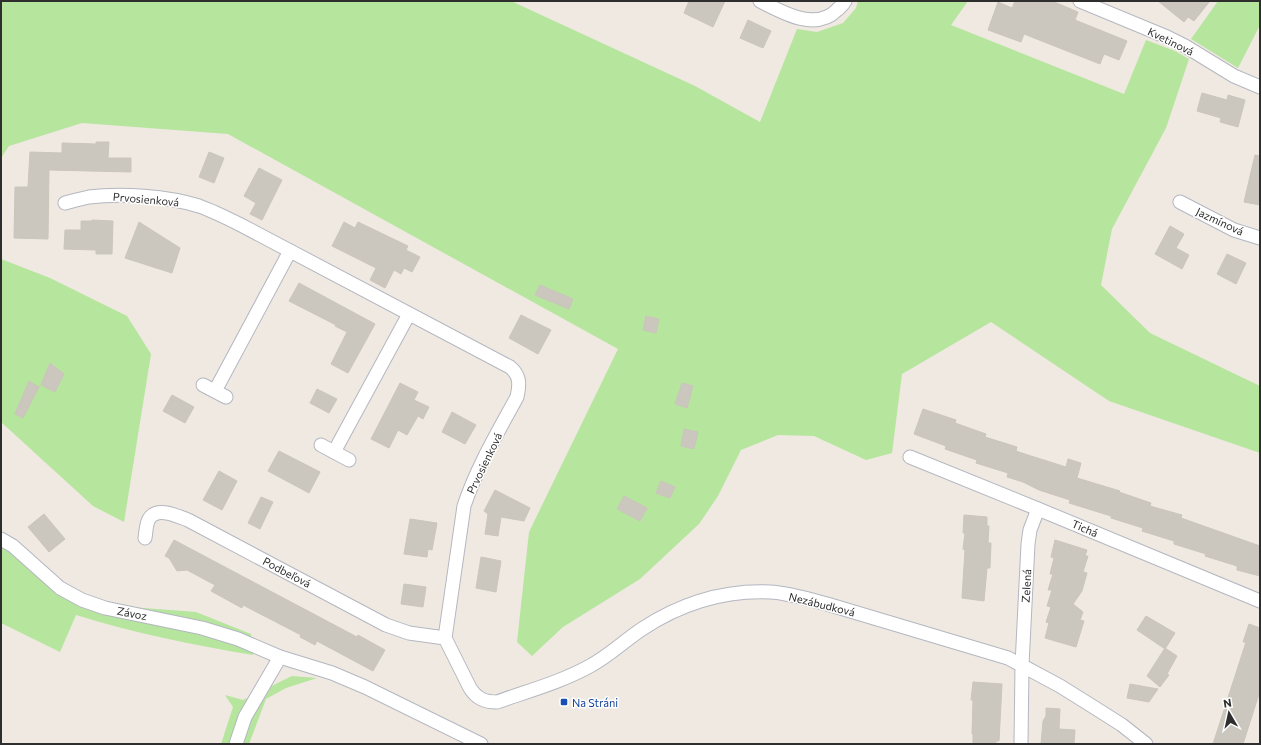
<svg xmlns="http://www.w3.org/2000/svg" width="1261" height="745" viewBox="0 0 1261 745" font-family="Commissioner,sans-serif">
	<style>
		.green { fill: #b6e59e }
		.building { fill: #cbc7bf; stroke: #cbc5ba }
		.lines { fill: none; stroke-linecap: round; stroke-linejoin: round }
		.street-casing { stroke: #b4b7c1; stroke-width: 15 }
		.street { stroke: #fff; stroke-width: 13 }
		.transit-dot { fill: #1a4fb4; stroke: #fff; stroke-width: 1.5 }
		.labels { text-anchor: middle; dominant-baseline: central; stroke-width: 3; stroke-linejoin: round; paint-order: stroke }
		.street-label { font-size: 11px; fill: #2e2e2e; stroke: #fff }
		.transit-label { font-size: 11px; fill: #164399; stroke: #fff; text-anchor: start }
	</style>
	<rect width="100%" height="100%" fill="#efe9e1"/>
	<g class="green">
		<polygon points="1,1 511,1 695,86 760,122 797,29 817,32 843,23 856,8 858,1 968,1 951,25 1124,94 1146,40 1175,51 1189,59 1166,128 1112,229 1101,285 1150,333 1260,386 1260,453 1109,401 991,322 902,374 892,453 866,460 814,436 778,435 741,450 718,496 699,524 640,579 563,627 532,656 517,642 529,532 618,349 228,134 82,123 9,146 1,158"/>
		<polygon points="1218,1 1260,1 1260,25 1238,68 1191,39"/>
		<polygon points="1,259 50,278 127,316 151,354 124,522 93,506 1,422"/>
		<path d="M1 546 47 582 104 605 196 612 251 634 253 655C193 645 134 633 76 615L60 652 1 623Z"/>
		<polygon points="292,676 317,678 286,688 266,699 249,744 221,744 233,707 225,695 243,700"/>
	</g>
	<g class="building">
		<polygon points="689,1 725,1 713,27 684,13"/>
		<polygon points="1015,1 1052,1 1078,12 1075,20 1127,41 1119,60 1104,54 1100,64 1024,34 1021,42 988,30 998,2 1012,8"/>
		<polygon points="1158,1 1210,1 1194,21 1188,17 1184,22"/>
		<polygon points="748,20 771,31 763,48 740,38"/>
		<polygon points="1202,93 1227,100 1228,95 1245,100 1238,127 1220,122 1221,118 1197,111"/>
		<polygon points="96,142 109,142 108,158 131,158 131,172 49,170 48,239 14,238 15,187 28,187 30,152 62,153 62,143 96,144"/>
		<polygon points="209,152 224,158 214,183 199,177"/>
		<polygon points="1255,155 1260,156 1260,205 1244,202"/>
		<polygon points="259,168 282,180 262,220 250,214 256,203 244,196"/>
		<polygon points="92,220 113,221 112,254 96,254 96,250 64,249 65,230 81,230 81,221 92,221"/>
		<polygon points="139,222 180,248 172,273 125,258"/>
		<polygon points="344,222 355,228 358,222 408,246 406,250 420,257 412,272 404,268 401,274 394,270 385,288 370,280 376,268 332,246"/>
		<polygon points="1170,226 1184,234 1176,248 1189,255 1182,269 1155,254"/>
		<polygon points="1227,254 1246,263 1236,284 1217,274"/>
		<polygon points="299,283 375,324 348,373 331,364 347,332 335,326 336,325 289,301"/>
		<polygon points="540,285 573,299 569,309 535,295"/>
		<polygon points="521,315 551,330 538,354 509,338"/>
		<polygon points="646,316 659,319 656,333 643,330"/>
		<polygon points="50,363 64,374 55,392 41,385"/>
		<polygon points="29,381 39,387 23,418 15,414"/>
		<polygon points="400,383 418,392 414,400 429,407 423,419 418,416 407,435 398,430 389,448 371,439"/>
		<polygon points="682,383 693,386 687,408 675,404"/>
		<polygon points="317,389 337,399 329,413 310,403"/>
		<polygon points="172,395 194,407 185,423 163,411"/>
		<polygon points="923,409 956,420 955,423 986,434 985,437 1017,447 1016,451 1031,456 1066,467 1068,459 1081,463 1077,478 1120,491 1119,492 1151,503 1150,506 1182,515 1181,518 1260,546 1260,576 1237,570 1237,566 1205,556 1206,554 1174,544 1174,541 1142,531 1143,528 1111,518 1111,516 1069,503 1070,500 1039,490 1023,482 1007,477 1008,473 976,463 977,460 945,449 946,446 914,434"/>
		<polygon points="452,412 476,425 465,444 442,432"/>
		<polygon points="684,429 698,432 694,449 681,446"/>
		<polygon points="279,451 320,472 309,493 268,471"/>
		<polygon points="219,471 237,481 222,510 203,500"/>
		<polygon points="661,481 675,487 670,498 656,493"/>
		<polygon points="495,490 530,508 524,521 501,517 498,536 485,534 488,514 484,511"/>
		<polygon points="624,496 647,508 640,521 617,509"/>
		<polygon points="261,497 273,502 260,529 248,523"/>
		<polygon points="44,514 65,539 49,552 28,527"/>
		<polygon points="964,515 987,517 987,526 989,526 988,543 991,543 990,568 987,568 984,601 962,598 965,550 963,549 965,533 963,533"/>
		<polygon points="410,519 437,523 432,550 428,549 427,557 404,554"/>
		<polygon points="174,540 357,637 358,635 385,650 373,671 317,641 315,645 300,637 301,635 243,605 242,608 211,591 215,585 187,570 177,571 169,558 165,556"/>
		<polygon points="1055,540 1087,550 1085,556 1088,556 1083,572 1087,573 1082,591 1073,604 1083,612 1080,620 1084,621 1076,647 1045,638 1049,623 1046,622 1051,607 1047,606 1052,590 1048,590 1053,574 1050,574 1054,558 1051,557"/>
		<polygon points="481,557 501,561 496,592 476,588"/>
		<polygon points="404,584 426,587 423,607 401,604"/>
		<polygon points="1146,616 1175,633 1165,649 1137,630"/>
		<polygon points="1249,624 1260,628 1260,691 1243,744 1213,744 1246,642 1243,642"/>
		<polygon points="1165,648 1177,656 1167,674 1169,675 1160,687 1147,676"/>
		<polygon points="973,682 1002,684 999,741 996,741 996,744 973,744 973,734 972,734 973,700 971,700"/>
		<polygon points="1130,684 1158,689 1149,702 1127,698"/>
		<polygon points="1046,708 1060,709 1059,729 1075,730 1074,744 1041,744 1043,721 1046,716"/>
	</g>
	<g class="lines">
		<g class="street-casing">
			<g id="street">
				<path d="M760 1C782 12 815 32 837 10 840 7 843 5 845 1"/>
				<polyline points="1080,1 1167,37 1185,46 1234,76 1260,87"/>
				<polyline points="1180,202 1234,230 1260,238"/>
				<path d="M65 203C72 201 80 199 89 197 121 193 167 196 199 206 213 211 227 218 241 225L510 367C520 375 520 384 517 397 498 432 477 467 464 506L445 638 470 688C477 699 485 702 497 702 528 691 561 682 590 666 609 656 624 641 642 629 680 604 724 590 770 592 789 593 808 599 827 604L1008 658 1060 686 1092 706 1122 725 1146 744"/>
				<polyline points="203,385 226,397"/>
				<polyline points="215,391 290,251"/>
				<polyline points="321,445 349,460"/>
				<polyline points="334,452 409,314"/>
				<polyline points="910,457 1038,509 1260,601"/>
				<path d="M145 538C146 532 146 524 149 519 157 506 177 516 188 520L386 625 409 633 445 638"/>
				<polyline points="1,539 13,546 60,588 82,600 105,608 202,628 238,639 280,657 332,673 365,687 481,744"/>
				<polyline points="236,744 245,717 280,657"/>
				<polyline points="1021,744 1022,665 1028,544 1030,530 1038,509"/>
			</g>
		</g>
		<use href="#street" class="street"/>
	</g>
	<rect class="transit-dot" x="560" y="698" width="8" height="8" rx="2"/>
	<g class="labels">
		<g class="street-label">
			<text transform="translate(1171 41) rotate(26)">Kvetinová</text>
			<text transform="translate(146 199) rotate(5)">Prvosienková</text>
			<text transform="translate(1220 221) rotate(25)">Jazmínová</text>
			<text transform="translate(484 463) rotate(-64)">Prvosienková</text>
			<text transform="translate(1085 528) rotate(23)">Tichá</text>
			<text transform="translate(287 572) rotate(28)">Podbeľová</text>
			<text transform="translate(1026 586) rotate(-87)">Zelená</text>
			<text transform="translate(822 604) rotate(14)">Nezábudková</text>
			<text transform="translate(132 613) rotate(11)">Závoz</text>
		</g>
		<g class="transit-label">
			<text x="572" y="702">Na Stráni</text>
		</g>
	</g>
	<rect width="1261" height="745" fill="none" stroke="#2e2e2e" stroke-width="4"/>
	<g transform="translate(1229 713) rotate(351)" stroke="#ffffff" stroke-width="3" paint-order="stroke">
	<path d="M0-3L7 15L0 10L-7 15Z" fill="#2e2e2e"/>
	<text y="-6" font-size="11" font-weight="bold" text-anchor="middle" fill="#2e2e2e">N</text>
	</g>
</svg>
